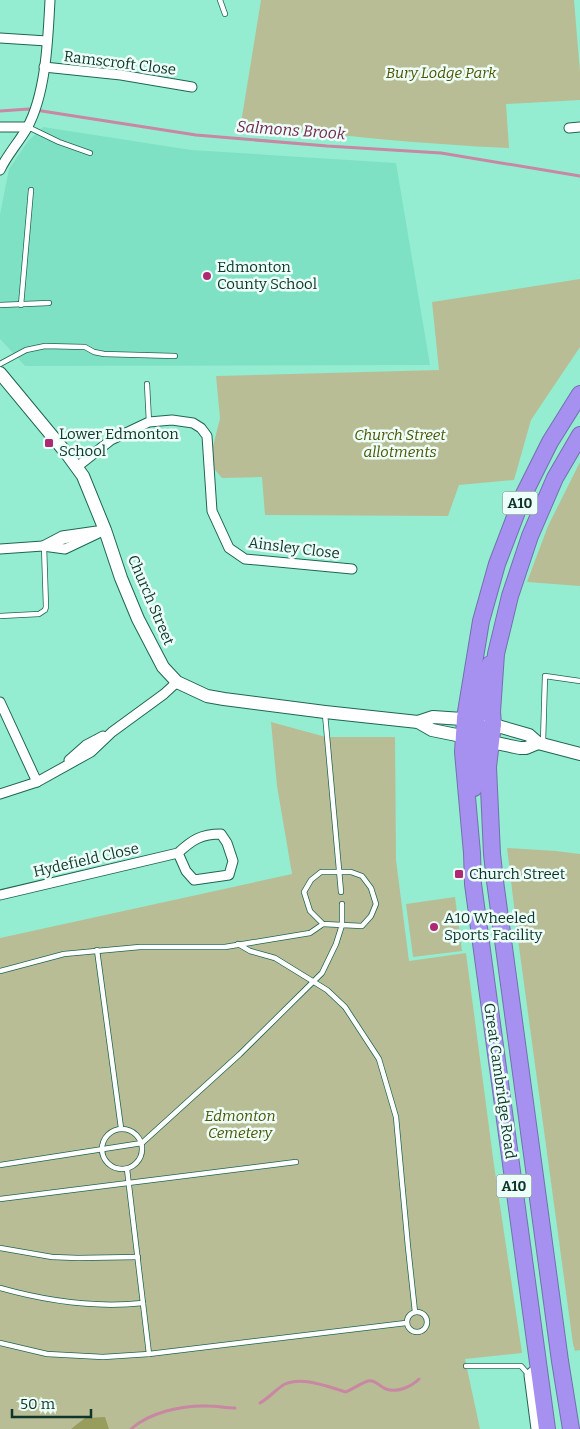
<svg xmlns="http://www.w3.org/2000/svg" width="580" height="1429" viewBox="0 0 580 1429" font-family="Bitter,serif">
	<style>
		.built { fill: #7fe1c4 }
		.green { fill: #b9bd95 }
		.forest { fill: #989d5d }
		.lines { fill: none; stroke-linecap: round; stroke-linejoin: round }
		.stream { stroke: #c887a3; stroke-width: 3 }
		.lane-casing { stroke: #1f6553; stroke-width: 6 }
		.street-casing { stroke: #1f6553; stroke-width: 11 }
		.secondary-casing { stroke: #1f6553; stroke-width: 14 }
		.highway-casing { stroke: #7171ac; stroke-width: 18 }
		.lane { stroke: #fff; stroke-width: 4.5 }
		.street { stroke: #fff; stroke-width: 9 }
		.secondary { stroke: #fff; stroke-width: 12 }
		.highway { stroke: #a691f1; stroke-width: 16 }
		.poi-dot { fill: #ae2971; stroke: #edfef8; stroke-width: 2 }
		.labels { text-anchor: middle; dominant-baseline: central; stroke-width: 5; stroke-linejoin: round; paint-order: stroke }
		.shield { fill: #edfef8; stroke: #517168; stroke-width: 1 }
		.shield-label { font-size: 14px; font-weight: bold; fill: #0e352b }
		.street-label { font-size: 15px; fill: #0e352b; stroke: #edfef8 }
		.park-label { font-size: 15px; font-style: italic; fill: #515404; stroke: #edfef8 }
		.poi-label { font-size: 15px; fill: #0e352b; stroke: #edfef8; text-anchor: start }
		.water-label { font-size: 16px; font-style: italic; fill: #76284f; stroke: #edfef8 }
	</style>
	<rect width="100%" height="100%" fill="#94edd1"/>
	<polygon class="built" points="43,127 191,150 396,163 430,365 25,366 0,339 0,214 9,169 28,141"/>
	<g class="green">
		<path d="M261 0H574L580 72V100L506 104 509 148C419 144 330 135 241 123Z"/>
		<polygon points="580,279 580,347 531,420 514,480 459,485 448,516 265,515 262,477 222,478 209,463 220,418 216,376 439,370 432,302"/>
		<polygon points="580,462 580,586 527,582 548,526"/>
		<polygon points="271,722 326,737 395,737 396,860 409,961 466,953 494,1165 522,1353 465,1359 480,1429 0,1429 0,938 292,874 277,786"/>
		<polygon points="507,848 556,851 580,854 580,1350 575,1351 573,1344 519,947"/>
		<polygon points="455,897 462,951 413,957 406,904"/>
	</g>
	<polygon class="forest" points="105,1417 109,1429 71,1429 85,1418"/>
	<g class="lines">
		<g class="stream">
			<polyline points="0,111 29,109 196,135 327,146 441,153 580,176"/>
			<path d="M260 1403C269 1398 276 1389 285 1384 303 1376 328 1387 346 1392 352 1389 364 1382 368 1381 375 1379 380 1387 386 1389 397 1393 411 1387 419 1379"/>
			<path d="M131 1429C150 1412 183 1405 208 1406 217 1406 226 1408 235 1408"/>
		</g>
		<g class="lane-casing">
			<g id="lane">
				<polyline points="220,0 225,14"/>
				<polyline points="28,127 59,142 90,153"/>
				<polyline points="0,305 49,303"/>
				<polyline points="21,305 31,190"/>
				<polyline points="0,364 26,350 45,346 85,347 94,352 104,354 175,356"/>
				<polyline points="147,384 149,422"/>
				<polyline points="54,544 80,537"/>
				<polyline points="0,616 39,614 45,610 46,607 44,546"/>
				<polyline points="325,714 341,892"/>
				<polyline points="543,742 545,676 580,681"/>
				<polyline points="238,944 250,951 275,958 327,990 345,1007 379,1059 396,1117 408,1247 415,1312"/>
				<polyline points="97,950 121,1128"/>
				<polyline points="0,971 64,954 140,947 225,947 310,933 323,924"/>
				<circle cx="122" cy="1149" r="20"/>
				<polyline points="0,1165 142,1143 240,1054 322,973 336,944 342,925 362,926 371,916 376,904 371,888 362,876 351,872 321,872 311,880 304,892 310,911 323,924 342,925 342,904"/>
				<polyline points="127,1169 149,1354"/>
				<polyline points="0,1199 296,1162"/>
				<polyline points="0,1248 52,1257 78,1258 138,1257"/>
				<path d="M0 1288C46 1301 95 1308 143 1303"/>
				<circle cx="417" cy="1322" r="10"/>
				<polyline points="0,1343 47,1354 103,1357 149,1354 406,1323"/>
				<polyline points="466,1366 521,1366 529,1375"/>
			</g>
		</g>
		<g class="street-casing">
			<g id="street">
				<polyline points="0,38 47,41"/>
				<polyline points="44,67 121,75 192,87"/>
				<polyline points="0,127 28,127"/>
				<polyline points="569,128 580,127"/>
				<path d="M0 170C7 155 19 142 27 128 46 94 48 39 50 0"/>
				<polyline points="77,467 111,440 149,422 172,420 193,423 201,428 207,436 212,511 229,548 245,559 352,569"/>
				<polyline points="43,546 62,536 97,531"/>
				<polyline points="0,549 43,546 65,549 105,530"/>
				<polyline points="0,702 37,782"/>
				<polyline points="69,760 86,745 103,736"/>
				<polyline points="0,794 37,782 91,752 112,732 164,694 177,682"/>
				<path d="M0 895 178 853C192 840 201 834 221 834L227 843 233 861 229 875 194 880 186 871 178 853"/>
				<polyline points="536,1429 529,1375 532,1372 540,1374"/>
			</g>
		</g>
		<g class="secondary-casing">
			<g id="secondary">
				<polyline points="0,373 67,454 83,476 105,530 121,578 138,619 163,667 177,682 207,696 224,699 325,712 418,722 433,717 477,720 529,735 538,743 580,754"/>
				<polyline points="418,722 432,730 520,748 526,748 538,743"/>
			</g>
		</g>
		<g class="highway-casing">
			<g id="highway">
				<path d="M464 735C488 716 477 689 490 664"/>
				<path d="M474 788C479 761 467 744 493 724"/>
				<polyline points="547,1429 473,884 472,853 463,752 465,718 481,621 497,564 523,496 550,442 580,394"/>
				<polyline points="571,1429 560,1361 495,881 492,854 488,767 493,724 492,712 496,654 510,596 530,536 555,478 580,435"/>
			</g>
		</g>
		<use href="#lane" class="lane"/>
		<use href="#street" class="street"/>
		<use href="#secondary" class="secondary"/>
		<use href="#highway" class="highway"/>
	</g>
	<g class="poi-dot">
		<circle cx="207" cy="276" r="5"/>
		<rect x="44" y="438" width="10" height="10" rx="2.5"/>
		<rect x="454" y="869" width="10" height="10" rx="2.5"/>
		<circle cx="434" cy="927" r="5"/>
	</g>
	<g class="labels">
		<g class="shield">
			<rect x="502.5" y="491.5" width="35" height="23" rx="4"/>
			<rect x="496.5" y="1174.5" width="35" height="23" rx="4"/>
		</g>
		<g class="shield-label">
			<text x="520" y="503">A10</text>
			<text x="514" y="1186">A10</text>
		</g>
		<g class="street-label">
			<text transform="translate(120 63) rotate(7)">Ramscroft Close</text>
			<text transform="translate(294 548) rotate(7)">Ainsley Close</text>
			<text transform="translate(151 600) rotate(67)">Church Street</text>
			<text transform="translate(86 860) rotate(-13)">Hydefield Close</text>
			<text transform="translate(500 1081) rotate(82)">Great Cambridge Road</text>
		</g>
		<g class="park-label">
			<text x="441" y="73">Bury Lodge Park</text>
			<text x="400" y="435">Church Street<tspan x="400" dy="17">allotments</tspan></text>
			<text x="240" y="1116">Edmonton<tspan x="240" dy="17">Cemetery</tspan></text>
		</g>
		<g class="poi-label">
			<text x="217" y="267">Edmonton<tspan x="217" dy="17">County School</tspan></text>
			<text x="59" y="434">Lower Edmonton<tspan x="59" dy="17">School</tspan></text>
			<text x="469" y="874">Church Street</text>
			<text x="444" y="918">A10 Wheeled<tspan x="444" dy="17">Sports Facility</tspan></text>
		</g>
		<g class="water-label">
			<text transform="translate(291 130) rotate(4)">Salmons Brook</text>
		</g>
	</g>
	<path d="M12 1409v8h79v-8" fill="none" stroke="#0e352b" stroke-width="2.5"/>
	<text x="20" y="1409" font-size="15" fill="#0e352b" stroke="#edfef8" stroke-width="4" paint-order="stroke">50 m</text>
</svg>
